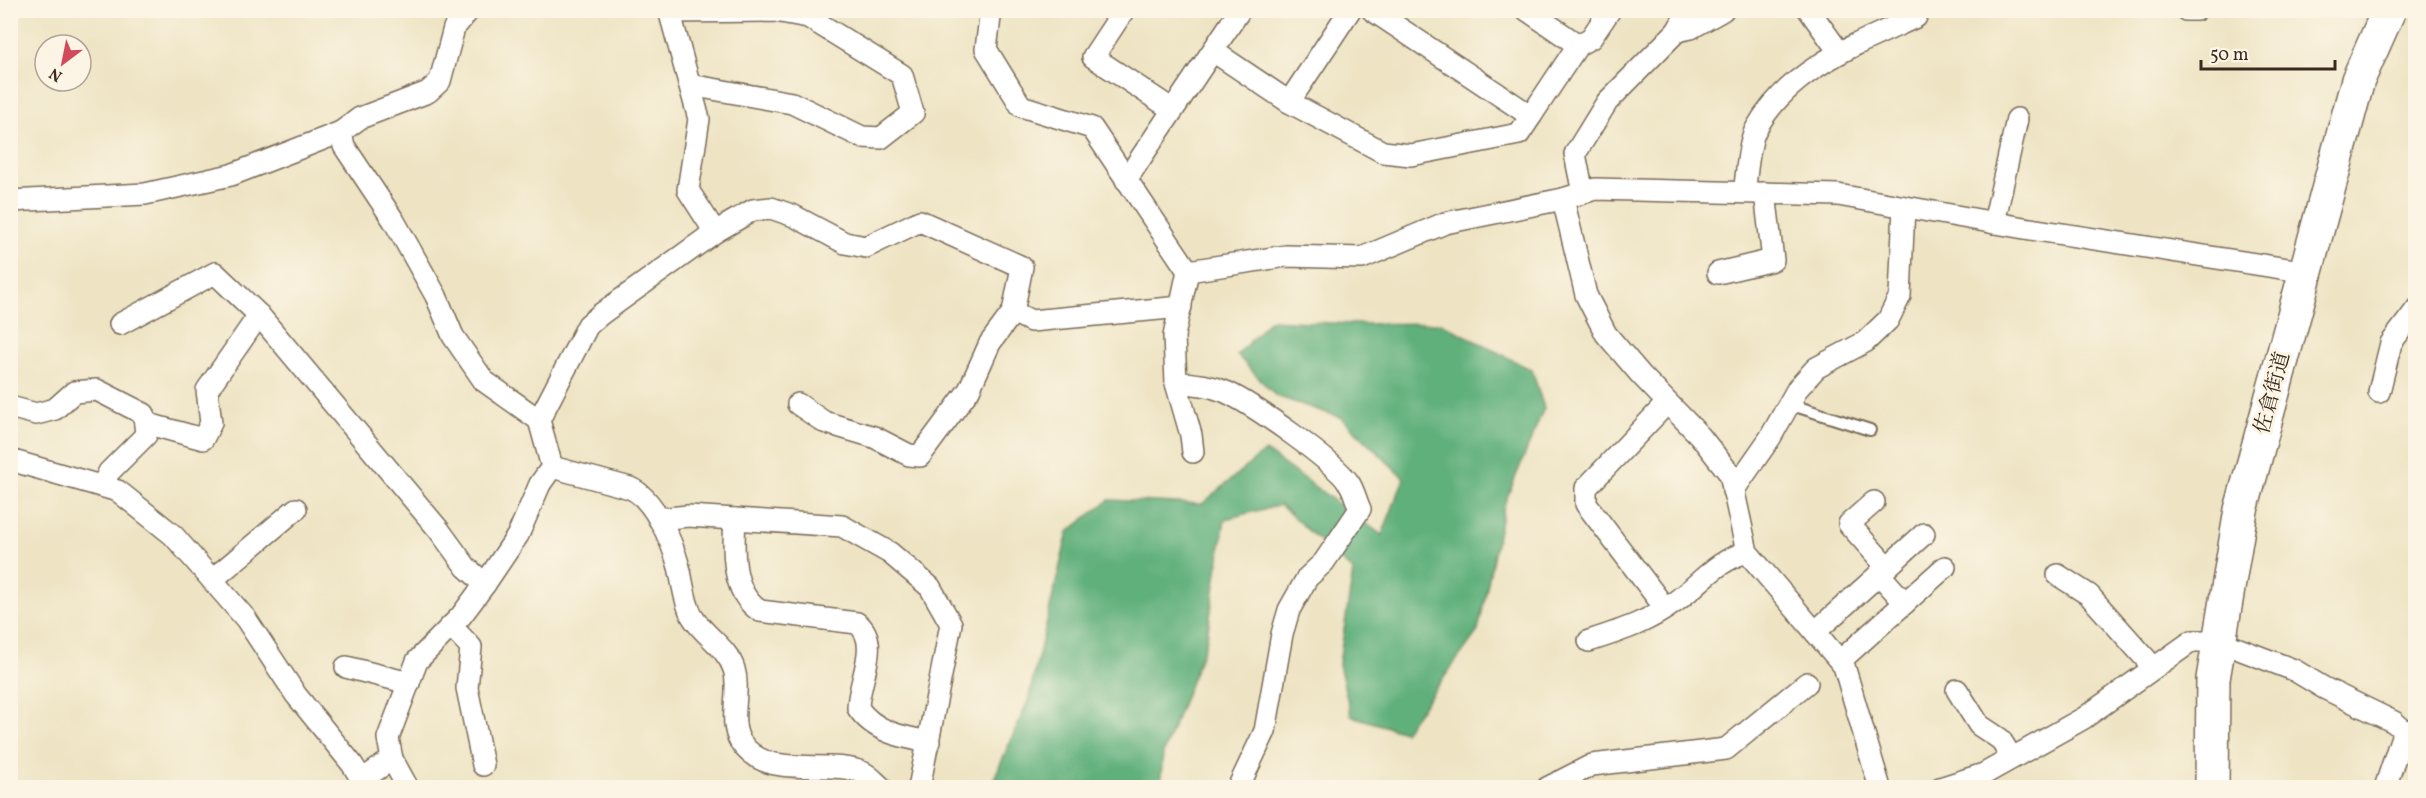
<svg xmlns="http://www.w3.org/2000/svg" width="2426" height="798" viewBox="0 0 2426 798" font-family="Vollkorn,'Noto Serif JP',serif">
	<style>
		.forest { fill: #60b07c; stroke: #4e6d4d; stroke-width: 1.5 }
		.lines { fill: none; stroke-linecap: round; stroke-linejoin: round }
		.service-casing { stroke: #7a6b58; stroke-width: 14 }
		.minor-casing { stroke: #7a6b58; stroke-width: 24 }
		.primary-casing { stroke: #7a6b58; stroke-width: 36 }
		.service { stroke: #fff; stroke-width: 10 }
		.minor { stroke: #fff; stroke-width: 21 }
		.primary { stroke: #fff; stroke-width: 33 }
		.labels { text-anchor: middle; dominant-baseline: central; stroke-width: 6; stroke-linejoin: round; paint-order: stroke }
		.street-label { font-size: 21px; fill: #3b2a1e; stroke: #fcf5e5 }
	</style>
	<rect width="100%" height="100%" fill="#fcf5e5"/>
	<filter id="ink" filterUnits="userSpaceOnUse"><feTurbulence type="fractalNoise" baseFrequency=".0167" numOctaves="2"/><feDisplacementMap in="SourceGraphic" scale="12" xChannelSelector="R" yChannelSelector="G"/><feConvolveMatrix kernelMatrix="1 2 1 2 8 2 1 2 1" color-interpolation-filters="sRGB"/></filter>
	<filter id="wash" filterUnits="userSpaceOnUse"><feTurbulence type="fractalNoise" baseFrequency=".008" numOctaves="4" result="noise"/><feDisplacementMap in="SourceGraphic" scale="24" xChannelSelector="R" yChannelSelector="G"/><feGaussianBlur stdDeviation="1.35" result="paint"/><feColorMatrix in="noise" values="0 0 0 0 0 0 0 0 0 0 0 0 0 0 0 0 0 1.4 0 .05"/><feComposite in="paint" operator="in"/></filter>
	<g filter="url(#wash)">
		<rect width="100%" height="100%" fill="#eee4c4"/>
		<polygon class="forest" points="1270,320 1351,324 1441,323 1532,370 1544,408 1504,505 1478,631 1404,732 1351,716 1339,664 1353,571 1280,505 1225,519 1206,643 1163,753 1160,787 990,788 1028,701 1068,532 1109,500 1202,504 1265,451 1382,535 1404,478 1342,418 1276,396 1237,355"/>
	</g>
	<g filter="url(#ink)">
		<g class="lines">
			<g class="service-casing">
				<polyline id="service" points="1789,404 1870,430"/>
			</g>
			<g class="minor-casing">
				<g id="minor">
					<polyline points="469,10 454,28 440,81 428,92 360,118 341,132 344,146 394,221 436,296 453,336 484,381 539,420"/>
					<polyline points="669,10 699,119 688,190 715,232"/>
					<polyline points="991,10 986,49 1021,106 1092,128 1188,271 1286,256 1362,258 1445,223 1563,199"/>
					<polyline points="1124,10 1093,57 1173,110"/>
					<polyline points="1372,10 1531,116 1578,45 1527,10"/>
					<polyline points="1809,10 1839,52"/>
					<polyline points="2186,10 2196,10"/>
					<polyline points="670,12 775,11 808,17 902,75 913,113 881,138 862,137 792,103 690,85"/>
					<polyline points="1677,31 1691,28 1723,10"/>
					<polyline points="1578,45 1591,38 1610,10"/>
					<polyline points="1213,51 1289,102 1350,10"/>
					<polyline points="1289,102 1383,152 1411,155 1519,134 1531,116"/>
					<polyline points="1126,180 1240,10"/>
					<path d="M1744 192C1747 176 1748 143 1756 129 1789 69 1857 44 1916 17"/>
					<polyline points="1583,193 1575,154 1607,102 1677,31 1689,10"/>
					<polyline points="10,201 145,194 231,175 341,132"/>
					<polyline points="1994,223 2017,119"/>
					<polyline points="1188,271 1174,336 1176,383 1191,435 1193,452"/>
					<polyline points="1718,273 1773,260 1765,193"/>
					<polyline points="1013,312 1031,321 1181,307"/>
					<polyline points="120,324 215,273 259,315"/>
					<path d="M1176 383C1193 383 1210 385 1226 392 1254 405 1331 459 1349 483 1354 490 1356 501 1360 509L1324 562 1307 578 1289 610 1282 634 1265 731 1238 788"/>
					<polyline points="2379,392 2391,343 2416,310"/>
					<polyline points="10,407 36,414 55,409 74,392 97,390 144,414 146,435 109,472 102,486"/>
					<polyline points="145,423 203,439 211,423 207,390 259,315 439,530 466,567 485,584"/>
					<polyline points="10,460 118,491 173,535 246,619 296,695 352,764 367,788"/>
					<path d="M552 467 630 488C654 498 672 542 679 567 683 583 684 601 692 616 703 635 727 647 734 669 741 692 728 720 740 741 765 782 827 757 864 773 870 776 876 783 882 788"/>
					<polyline points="1733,491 1770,438 1798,388 1816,368 1865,342 1888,320 1900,296 1904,207"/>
					<polyline points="1874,502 1849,524 1887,567"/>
					<polyline points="659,519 688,516 842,526 890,553 930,587 951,624 919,788"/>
					<path d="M735 519C733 549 731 593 760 611L857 623C882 642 858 681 858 708 874 732 902 737 929 742"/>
					<polyline points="1879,574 1905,603"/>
					<polyline points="2058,575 2089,595 2154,668"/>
					<polyline points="212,580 296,509"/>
					<polyline points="1665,608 1586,504 1586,488 1667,403"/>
					<polyline points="451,626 471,647 467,688 483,765"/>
					<polyline points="1815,632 1924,534"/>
					<path d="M1589 641C1620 631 1649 622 1675 602 1700 584 1716 561 1747 552"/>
					<polyline points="1840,661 1945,567"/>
					<polyline points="346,667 409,683"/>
					<polyline points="1957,690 1979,725 2000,739 2012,758"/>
					<polyline points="392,759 408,788"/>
					<polyline points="362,780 392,759 388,738 417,661 461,616 485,584 518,535 540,484 552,467 539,420 588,325 601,314 715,232 753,210 771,208 794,216 845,243 866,247 920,221 1022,267 1013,312 990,343 969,390 920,456 909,455 874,437 824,422 798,404"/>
					<polyline points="1547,788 1592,765 1726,749 1807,683"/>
					<polyline points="1880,788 1844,666 1747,552 1730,474 1700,436 1641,375 1606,334 1586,295 1563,199 1595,189 1838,195 2024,228 2307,272"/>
					<polyline points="1940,788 1984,774 2084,718 2192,641 2218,641 2294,670 2324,688 2394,722 2416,741"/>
					<polyline points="2385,788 2404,730"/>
				</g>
			</g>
			<g class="primary-casing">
				<polyline id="primary" points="2212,788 2213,679 2241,510 2358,80 2389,10"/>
			</g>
			<use href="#service" class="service"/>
			<use href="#minor" class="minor"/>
			<use href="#primary" class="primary"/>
		</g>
	</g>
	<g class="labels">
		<g class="street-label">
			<text transform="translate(2273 393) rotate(-75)">佐倉街道</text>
		</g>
	</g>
	<rect width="2426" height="798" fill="none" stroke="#fcf5e5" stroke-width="36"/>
	<g transform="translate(63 63) rotate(212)"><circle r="28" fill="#fcf5e5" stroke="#afa495" stroke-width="1.5"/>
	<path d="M0-4.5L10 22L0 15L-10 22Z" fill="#d1495b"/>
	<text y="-9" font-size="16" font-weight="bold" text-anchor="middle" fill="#3b2a1e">N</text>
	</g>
	<path d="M2201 60v9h134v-9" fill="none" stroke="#3b2a1e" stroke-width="3"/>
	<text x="2210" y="60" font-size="18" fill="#3b2a1e" stroke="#fcf5e5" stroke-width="4.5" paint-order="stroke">50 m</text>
</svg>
